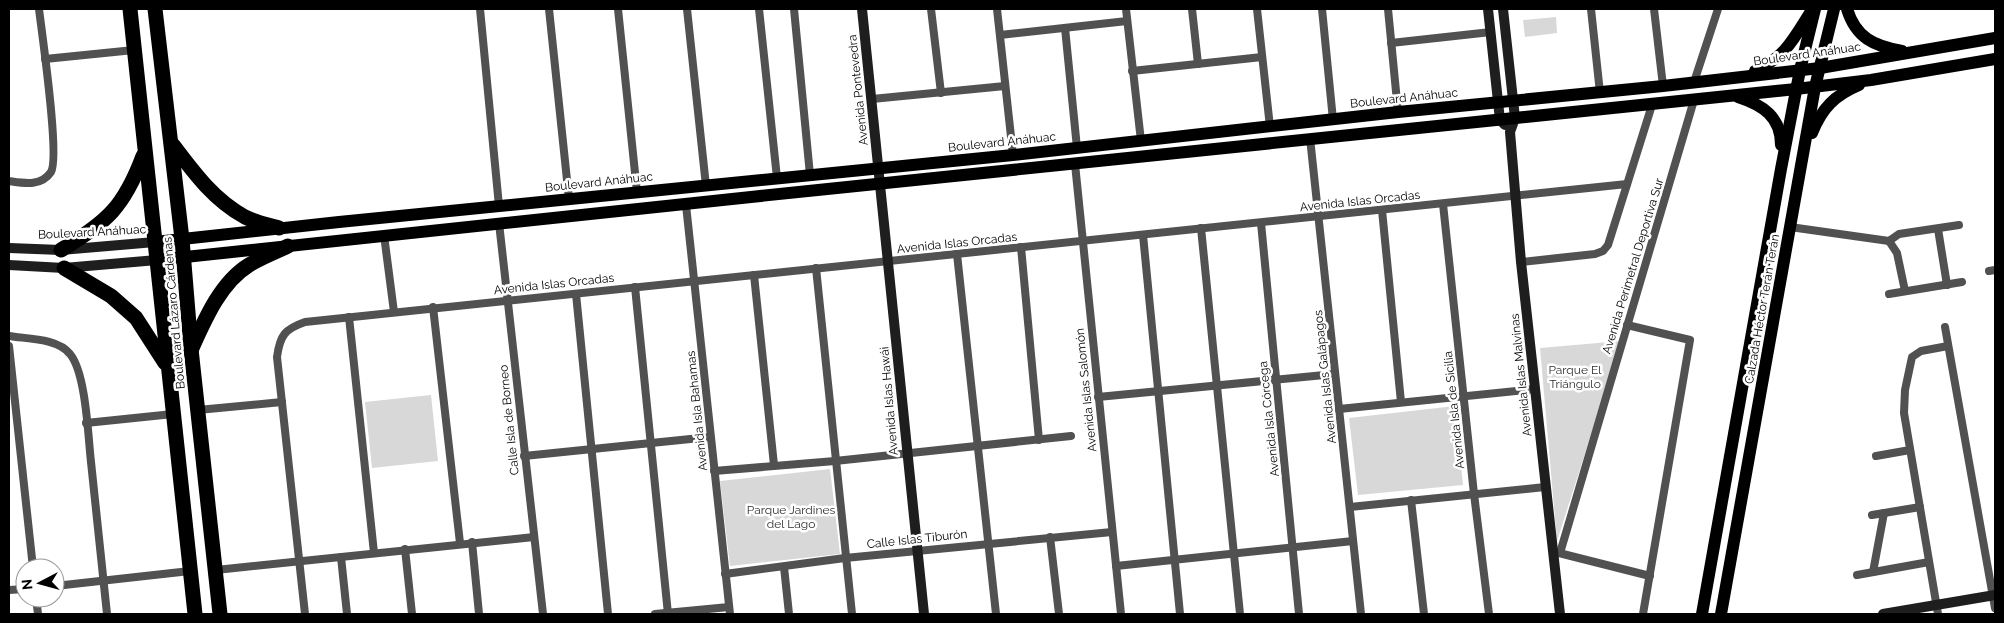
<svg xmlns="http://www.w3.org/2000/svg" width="2004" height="623" viewBox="0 0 2004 623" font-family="Raleway,sans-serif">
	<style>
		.green { fill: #d8d8d8 }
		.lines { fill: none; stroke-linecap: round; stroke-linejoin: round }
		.street { stroke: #515151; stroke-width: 8 }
		.secondary { stroke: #1e1e1e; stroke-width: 10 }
		.primary { stroke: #000; stroke-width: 12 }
		.highway { stroke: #000; stroke-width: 15 }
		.labels { text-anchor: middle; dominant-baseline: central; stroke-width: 5; stroke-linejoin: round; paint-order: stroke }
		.street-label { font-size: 12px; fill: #000; stroke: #fff }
		.park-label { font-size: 12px; fill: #2f2f2f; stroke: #fff }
	</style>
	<rect width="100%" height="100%" fill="#fff"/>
	<g class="green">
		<polygon points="1556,17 1557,33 1525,37 1523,20"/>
		<polygon points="1621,341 1557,541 1540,348"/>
		<polygon points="431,395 438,461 372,468 365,402"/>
		<polygon points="1455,406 1463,485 1358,495 1349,418"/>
		<polygon points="830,469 840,554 730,566 720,481"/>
	</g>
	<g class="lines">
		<g class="street">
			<polyline points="480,9 499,206"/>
			<polyline points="549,9 569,199"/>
			<polyline points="618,9 637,192"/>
			<polyline points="687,9 706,186"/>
			<polyline points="759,9 777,178"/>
			<polyline points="794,9 810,175"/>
			<polyline points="931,9 941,93"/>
			<polyline points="997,9 1013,155"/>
			<polyline points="1126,9 1141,141"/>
			<polyline points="1192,9 1198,64"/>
			<polyline points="1257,9 1270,127"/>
			<polyline points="1322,9 1333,120"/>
			<polyline points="1388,9 1398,112"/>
			<polyline points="1591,9 1600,93"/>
			<polyline points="1654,9 1663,86"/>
			<polyline points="1065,28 1077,148"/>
			<polyline points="1000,35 1127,21"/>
			<polyline points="1391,43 1491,32"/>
			<polyline points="45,59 134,50"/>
			<polyline points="1132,71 1262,57"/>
			<polyline points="1694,82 1718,9"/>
			<polyline points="872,99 1005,86"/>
			<polyline points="1310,138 1361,614"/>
			<polyline points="1075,164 1121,614"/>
			<path d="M9 181C23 183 41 187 51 172 60 157 42 34 39 9"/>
			<polyline points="1443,204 1474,494 1489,614"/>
			<polyline points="686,205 730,614"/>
			<polyline points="1382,210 1401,402"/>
			<polyline points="499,223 543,614"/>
			<polyline points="1261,223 1299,614"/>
			<polyline points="1790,227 1889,241 1899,234 1959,225"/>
			<polyline points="1201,228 1240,614"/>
			<polyline points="1938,229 1947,285"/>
			<polyline points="384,235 394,312"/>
			<polyline points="1143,235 1180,614"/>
			<polyline points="1889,241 1897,253 1905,291"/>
			<polyline points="1021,247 1039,440"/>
			<polyline points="957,254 996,614"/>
			<polyline points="1521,262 1595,254 1603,251 1608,245 1652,105"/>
			<polyline points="816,268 852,614"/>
			<polyline points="1989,271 1995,270"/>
			<polyline points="754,275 774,465"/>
			<polyline points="635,287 668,614"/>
			<polyline points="576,294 608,614"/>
			<polyline points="1889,294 1962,282"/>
			<polyline points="433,307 460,543"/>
			<polyline points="349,317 374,553"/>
			<polyline points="1627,325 1690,340 1643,614"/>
			<polyline points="1945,327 1995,608"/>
			<path d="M9 336C27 339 58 338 70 354 86 373 88 436 91 462 96 513 102 563 107 614"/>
			<polyline points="9,346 33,568"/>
			<polyline points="1098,397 1335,374"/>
			<polyline points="1339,409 1535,389"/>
			<polyline points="198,410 282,402"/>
			<polyline points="86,423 173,414"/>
			<polyline points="524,456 710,437"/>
			<polyline points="1876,456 1910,450"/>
			<polyline points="714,471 835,461 1071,436"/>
			<polyline points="1411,500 1424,614"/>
			<polyline points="1350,507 1545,487"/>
			<polyline points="1872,515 1920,507"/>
			<polyline points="1050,537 1059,614"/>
			<polyline points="472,542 479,614"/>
			<polyline points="405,549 412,614"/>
			<polyline points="1555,552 1650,576"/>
			<polyline points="1560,553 1694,100"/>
			<polyline points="341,557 347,614"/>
			<polyline points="1116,566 1353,541"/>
			<polyline points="784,567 789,614"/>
			<polyline points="216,570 534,537"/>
			<polyline points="1873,572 1884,513"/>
			<polyline points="725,574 845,558 1112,532"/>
			<polyline points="1857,575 1929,562"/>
			<polyline points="55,586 190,571"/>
			<polyline points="9,590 25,589"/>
			<polyline points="36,598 38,614"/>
			<path d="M305 614 277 357C280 335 285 329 305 322L1627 184"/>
			<polyline points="655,614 729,607"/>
			<polyline points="1938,614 1904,413 1905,390 1912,357 1921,351 1948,346"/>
		</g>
		<g class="secondary">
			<polyline points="862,9 924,614"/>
			<polyline points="1488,9 1500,120 1505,125"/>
			<polyline points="1503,9 1515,118 1510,132 1521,262 1560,614"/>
			<polyline points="9,248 61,250 155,242"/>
			<polyline points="9,265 64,268 157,260"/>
			<polyline points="1883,614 1995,595"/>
		</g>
		<g class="primary">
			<path d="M1847 9C1856 38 1874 46 1902 51"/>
			<path d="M1755 71C1785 57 1793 40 1810 13"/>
			<path d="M1738 97C1763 105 1781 117 1781 145"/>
			<path d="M1812 133C1822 108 1835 95 1859 85"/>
			<polyline points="155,242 339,222 1013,155 1398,112 1663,86 1820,68 1995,38"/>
			<path d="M157 260C703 200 1250 147 1796 89L1871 80 1995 59"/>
			<polyline points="1702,614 1781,169 1800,70 1815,9"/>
			<polyline points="1721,614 1815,87 1834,9"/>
		</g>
		<g class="highway">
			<polyline points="130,9 195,614"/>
			<polyline points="155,9 182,239 191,349 220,614"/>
			<path d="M173 145C194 173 214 200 245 217 255 222 268 225 279 228"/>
			<path d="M61 250C107 222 124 207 143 156"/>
			<polyline points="64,268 111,296 136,318 165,363"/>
			<path d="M192 348C205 319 221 282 249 265 262 257 276 252 288 246"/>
		</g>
	</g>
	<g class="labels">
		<g class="street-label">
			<text transform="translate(1807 54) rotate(-8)">Boulevard Anáhuac</text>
			<text transform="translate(858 90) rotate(-96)">Avenida Pontevedra</text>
			<text transform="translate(1404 98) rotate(-6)">Boulevard Anáhuac</text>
			<text transform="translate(1002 142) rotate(-6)">Boulevard Anáhuac</text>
			<text transform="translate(599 182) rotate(-6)">Boulevard Anáhuac</text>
			<text transform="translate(1360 201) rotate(-6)">Avenida Islas Orcadas</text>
			<text transform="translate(92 232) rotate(-3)">Boulevard Anáhuac</text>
			<text transform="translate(957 243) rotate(-6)">Avenida Islas Orcadas</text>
			<text transform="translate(1633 266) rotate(-73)">Avenida Perimetral Deportiva Sur</text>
			<text transform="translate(554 284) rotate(-6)">Avenida Islas Orcadas</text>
			<text transform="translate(1762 309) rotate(-80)">Calzada Héctor Terán Terán</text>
			<text transform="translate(174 313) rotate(-95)">Boulevard Lázaro Cárdenas</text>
			<text transform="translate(1521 375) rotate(-96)">Avenida Islas Malvinas</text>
			<text transform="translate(1325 377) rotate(-96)">Avenida Islas Galápagos</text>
			<text transform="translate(1086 390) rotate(-96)">Avenida Islas Salomón</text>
			<text transform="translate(889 401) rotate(-95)">Avenida Islas Hawái</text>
			<text transform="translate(1454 410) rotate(-96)">Avenida Isla de Sicilia</text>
			<text transform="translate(697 411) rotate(-96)">Avenida Isla Bahamas</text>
			<text transform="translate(1269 419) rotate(-96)">Avenida Isla Córcega</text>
			<text transform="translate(509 420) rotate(-96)">Calle Isla de Borneo</text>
			<text transform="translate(917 539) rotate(-6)">Calle Islas Tiburón</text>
		</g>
		<g class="park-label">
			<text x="1575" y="370">Parque El<tspan x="1575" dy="14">Triángulo</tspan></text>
			<text x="791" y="510">Parque Jardines<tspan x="791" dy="14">del Lago</tspan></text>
		</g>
	</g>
	<rect width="2004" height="623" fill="none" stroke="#000000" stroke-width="20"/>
	<g transform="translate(40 583) rotate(264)"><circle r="24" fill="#ffffff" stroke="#999999"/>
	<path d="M0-4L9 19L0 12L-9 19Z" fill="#000000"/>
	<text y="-8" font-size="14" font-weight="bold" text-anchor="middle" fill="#000000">N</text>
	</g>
</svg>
